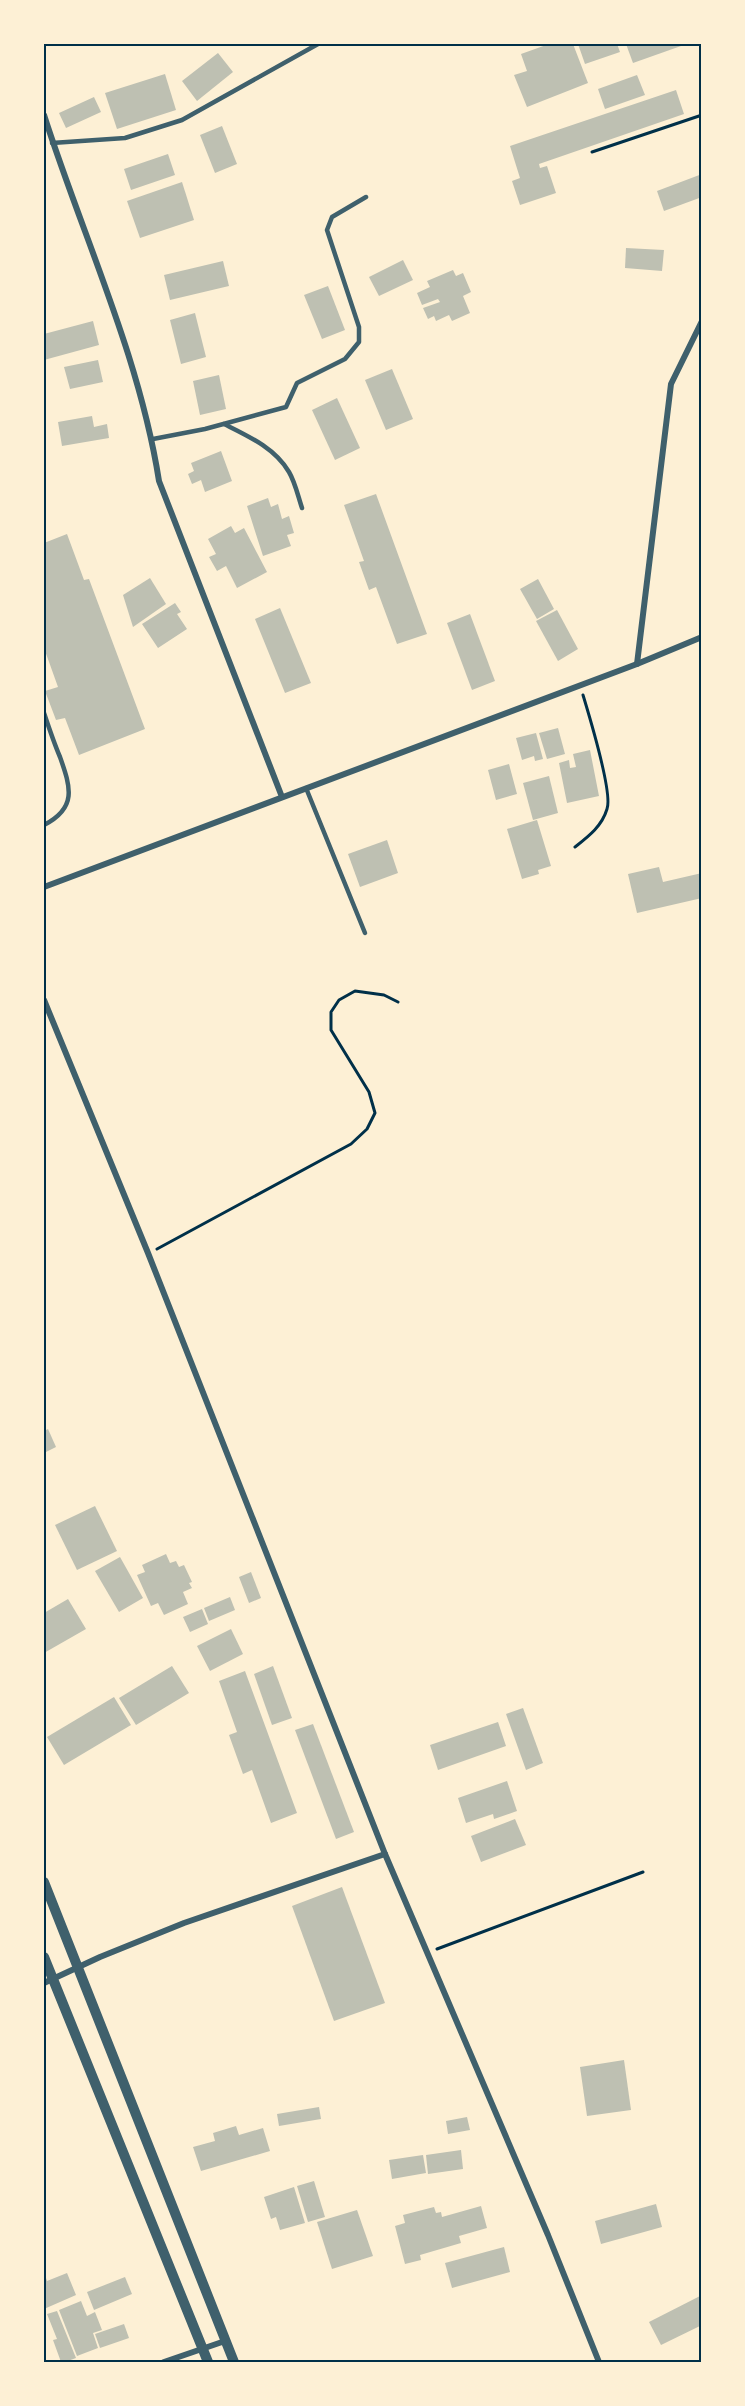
<svg xmlns="http://www.w3.org/2000/svg" width="745" height="2406" viewBox="0 0 745 2406" font-family="'Roboto Condensed',sans-serif">
	<style>
		.building { fill: #bec0b2 }
		.lines { fill: none; stroke-linecap: round; stroke-linejoin: round }
		.path { stroke: #003049; stroke-width: 3 }
		.service { stroke: #3f606c; stroke-width: 4.5 }
		.minor { stroke: #3f606c; stroke-width: 6 }
		.tertiary { stroke: #3f606c; stroke-width: 10 }
		.neatline { fill: none; stroke: #003049; stroke-width: 2 }
	</style>
	<rect width="100%" height="100%" fill="#fdf0d5"/>
	<g class="building">
		<polygon points="549,44 573,44 588,83 527,107 514,75 527,71 521,54"/>
		<polygon points="578,44 617,44 620,52 585,64"/>
		<polygon points="626,44 680,44 681,46 633,63"/>
		<polygon points="218,53 233,72 197,101 182,81"/>
		<polygon points="165,74 176,110 117,129 105,93"/>
		<polygon points="637,75 645,95 605,109 598,89"/>
		<polygon points="676,90 684,114 539,164 540,168 547,166 556,193 520,205 512,181 520,178 510,146"/>
		<polygon points="94,97 101,112 66,128 59,113"/>
		<polygon points="222,126 237,164 215,173 200,135"/>
		<polygon points="168,154 175,175 131,190 124,169"/>
		<polygon points="702,174 702,197 664,211 657,191"/>
		<polygon points="182,182 194,220 140,238 127,201"/>
		<polygon points="626,248 664,250 662,271 625,268"/>
		<polygon points="403,260 413,280 379,296 369,277"/>
		<polygon points="223,261 229,286 170,300 164,275"/>
		<polygon points="453,270 456,276 463,273 471,292 463,296 470,313 452,321 449,315 436,321 434,316 428,319 423,308 440,302 438,299 422,305 417,293 430,287 427,281"/>
		<polygon points="328,286 345,330 322,339 304,295"/>
		<polygon points="195,313 206,357 181,364 170,320"/>
		<polygon points="93,321 99,345 44,360 44,334"/>
		<polygon points="98,360 103,382 70,389 64,367"/>
		<polygon points="392,369 413,419 386,430 365,380"/>
		<polygon points="219,375 226,409 200,415 193,381"/>
		<polygon points="337,398 360,448 335,460 312,410"/>
		<polygon points="92,416 94,427 107,424 109,438 62,446 58,422"/>
		<polygon points="221,451 232,481 205,492 201,480 192,484 188,474 194,471 191,463"/>
		<polygon points="376,494 427,634 397,644 376,587 369,590 359,562 364,561 344,505"/>
		<polygon points="268,498 271,507 278,504 282,519 289,516 294,533 287,535 291,546 263,556 247,506"/>
		<polygon points="231,526 235,533 244,528 267,572 237,588 226,566 217,571 209,557 216,554 208,539"/>
		<polygon points="67,534 84,580 89,579 145,729 79,755 65,718 56,720 45,691 58,687 44,648 44,543"/>
		<polygon points="150,578 166,604 133,627 123,595"/>
		<polygon points="538,579 554,609 537,619 520,589"/>
		<polygon points="175,603 181,612 177,614 187,629 158,648 142,624"/>
		<polygon points="280,608 311,683 285,693 255,619"/>
		<polygon points="557,610 578,649 558,661 536,621"/>
		<polygon points="470,614 495,681 472,690 447,623"/>
		<polygon points="558,728 565,754 547,759 539,733"/>
		<polygon points="536,733 543,759 535,761 534,756 522,760 516,738"/>
		<polygon points="590,750 599,796 567,803 559,763 569,760 570,768 576,767 573,754"/>
		<polygon points="509,764 517,794 496,800 488,770"/>
		<polygon points="549,776 558,813 533,820 523,783"/>
		<polygon points="537,820 551,866 538,870 539,874 522,879 507,829"/>
		<polygon points="387,840 398,873 360,887 348,854"/>
		<polygon points="659,867 663,882 702,873 702,898 637,913 628,874"/>
		<polygon points="48,1429 56,1447 44,1453 44,1431"/>
		<polygon points="95,1506 117,1551 77,1570 55,1525"/>
		<polygon points="166,1554 170,1563 176,1561 179,1567 184,1565 192,1582 189,1583 192,1588 183,1592 188,1604 164,1615 158,1603 151,1606 137,1575 145,1572 142,1565"/>
		<polygon points="120,1557 143,1598 119,1612 95,1571"/>
		<polygon points="251,1572 261,1598 249,1603 239,1577"/>
		<polygon points="230,1597 235,1610 209,1621 204,1608"/>
		<polygon points="68,1599 86,1629 44,1653 44,1613"/>
		<polygon points="202,1609 208,1624 190,1632 183,1617"/>
		<polygon points="231,1629 243,1654 210,1671 197,1646"/>
		<polygon points="172,1666 189,1693 136,1725 119,1698"/>
		<polygon points="273,1666 292,1718 272,1725 254,1674"/>
		<polygon points="245,1671 297,1813 271,1823 252,1770 243,1774 229,1735 237,1732 219,1681"/>
		<polygon points="114,1697 131,1725 64,1765 47,1737"/>
		<polygon points="523,1708 543,1763 526,1770 506,1714"/>
		<polygon points="498,1722 506,1746 438,1770 430,1745"/>
		<polygon points="313,1724 354,1832 336,1839 295,1730"/>
		<polygon points="507,1781 517,1811 494,1819 493,1814 466,1823 458,1798"/>
		<polygon points="515,1819 526,1845 481,1862 471,1836"/>
		<polygon points="342,1887 385,2003 334,2021 292,1906"/>
		<polygon points="624,2060 631,2110 587,2116 580,2067"/>
		<polygon points="319,2107 321,2119 279,2126 277,2114"/>
		<polygon points="467,2117 470,2130 448,2134 446,2121"/>
		<polygon points="236,2126 239,2135 263,2128 270,2151 201,2171 193,2147 215,2141 213,2133"/>
		<polygon points="461,2150 463,2169 428,2174 426,2155"/>
		<polygon points="423,2155 426,2173 392,2179 389,2160"/>
		<polygon points="314,2181 325,2217 308,2222 297,2186"/>
		<polygon points="294,2187 305,2223 280,2230 276,2217 271,2219 264,2197"/>
		<polygon points="656,2204 662,2227 601,2244 595,2221"/>
		<polygon points="481,2206 487,2228 459,2236 461,2243 420,2255 421,2260 405,2264 395,2226 405,2223 403,2215 434,2207 436,2213 441,2212 442,2217"/>
		<polygon points="357,2210 373,2256 332,2269 317,2222"/>
		<polygon points="504,2247 510,2272 452,2288 445,2263"/>
		<polygon points="44,2272 47,2281 67,2273 76,2295 44,2309"/>
		<polygon points="125,2277 132,2294 94,2310 87,2292"/>
		<polygon points="702,2295 702,2325 661,2345 649,2322"/>
		<polygon points="81,2301 87,2316 95,2312 102,2330 93,2333 98,2348 77,2356 59,2310"/>
		<polygon points="57,2311 76,2358 65,2362 61,2362 53,2340 57,2339 47,2314"/>
		<polygon points="124,2324 129,2338 100,2348 95,2334"/>
	</g>
	<g class="lines">
		<g class="path">
			<polyline points="592,152 702,115"/>
			<path d="M575 847C589 836 602 826 607 809 613 793 589 715 583 695"/>
			<polyline points="157,1249 351,1144 367,1129 375,1113 369,1092 331,1030 331,1012 339,1000 355,991 384,995 398,1002"/>
			<polyline points="437,1949 643,1872"/>
		</g>
		<g class="service">
			<polyline points="52,143 125,138 182,120 318,44"/>
			<path d="M224 424C248 436 275 448 289 472 295 482 298 496 302 508"/>
			<polyline points="153,439 205,429 286,407 297,383 345,359 359,342 359,327 327,230 332,217 366,197"/>
			<path d="M44 713C49 728 54 743 60 757 71 788 77 808 44 825"/>
			<polyline points="306,788 365,933"/>
		</g>
		<g class="minor">
			<path d="M44 115C83 237 139 354 159 481L282 797"/>
			<polyline points="637,664 671,384 702,321"/>
			<polyline points="44,887 637,664 702,637"/>
			<polyline points="44,1000 148,1253 385,1854 548,2235 599,2362"/>
			<polyline points="44,1983 100,1957 184,1923 385,1854"/>
			<polyline points="164,2362 225,2341"/>
		</g>
		<g class="tertiary">
			<polyline points="44,1882 234,2362"/>
			<polyline points="44,1957 208,2362"/>
		</g>
	</g>
	<rect width="745" height="2406" fill="none" stroke="#fdf0d5" stroke-width="90"/>
	<rect x="45" y="45" width="655" height="2316" class="neatline"/>
</svg>
